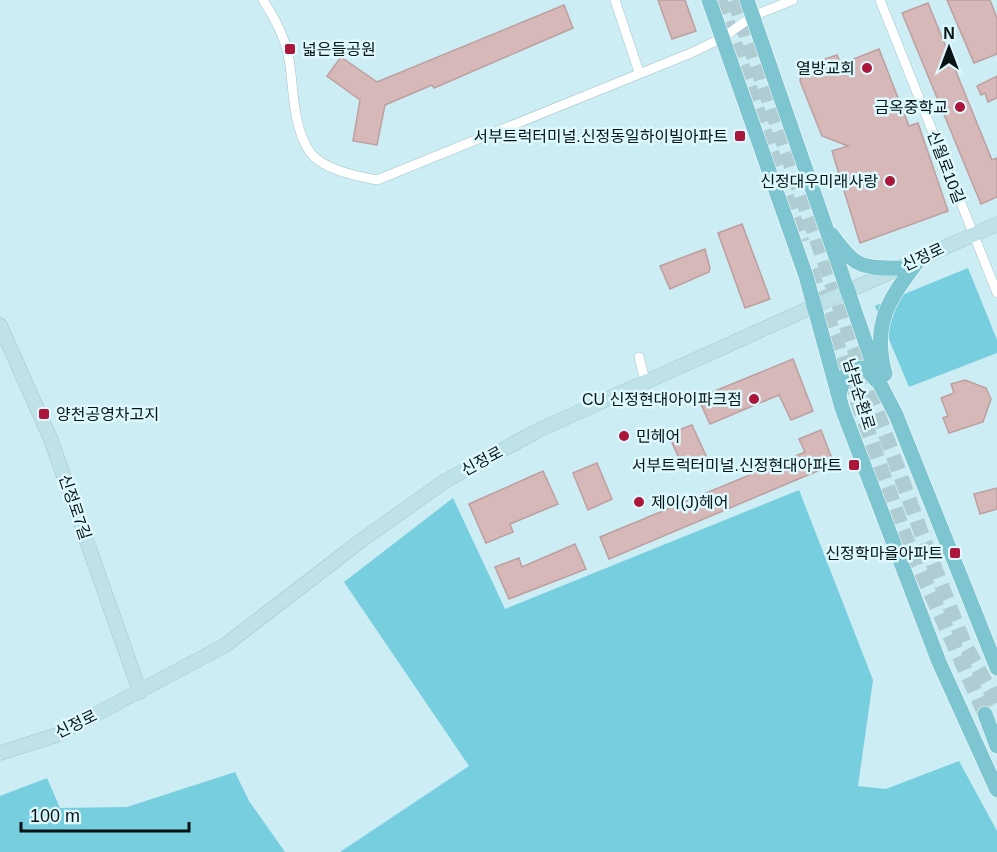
<svg xmlns="http://www.w3.org/2000/svg" width="997" height="852" viewBox="0 0 997 852" font-family="Arial,'Noto Sans KR',sans-serif">
	<style>
		.green { fill: #76cedf }
		.building { fill: #d7b8b9; stroke: #bd9fa0; stroke-width: 1.5 }
		.lines { fill: none; stroke-linecap: round; stroke-linejoin: round }
		.primary-tunnel { stroke: #afccd2; stroke-width: 15; stroke-dasharray: 15 8; stroke-linecap: butt }
		.street-casing { stroke: #a3c3ca; stroke-width: 10 }
		.secondary-casing { stroke: #a3c3ca; stroke-width: 15 }
		.primary-casing { stroke: #fff; stroke-width: 16 }
		.street { stroke: #fff; stroke-width: 9 }
		.secondary { stroke: #bee2e8; stroke-width: 14 }
		.primary { stroke: #7dc5d1; stroke-width: 15 }
		.poi-dot { fill: #ab163a; stroke: #def9fe; stroke-width: 2 }
		.labels { text-anchor: middle; dominant-baseline: central; stroke-width: 5; stroke-linejoin: round; paint-order: stroke }
		.poi-label { font-size: 16px; fill: #081416; stroke: #def9fe; text-anchor: end }
		.street-label { font-size: 16px; fill: #081416; stroke: #def9fe }
	</style>
	<rect width="100%" height="100%" fill="#ccedf3"/>
	<g class="green">
		<polygon points="968,268 997,340 997,353 909,387 875,306"/>
		<polygon points="799,490 873,680 858,786 886,789 959,761 997,831 997,852 340,852 469,766 344,582 453,498 505,609"/>
		<polygon points="235,772 249,801 285,852 0,852 0,796 47,778 60,808 127,807"/>
	</g>
	<g class="building">
		<polygon points="658,0 685,0 696,31 672,39"/>
		<polygon points="947,0 990,0 997,18 997,54 974,63"/>
		<polygon points="928,3 992,160 997,158 997,197 981,204 902,13"/>
		<polygon points="564,5 573,28 434,88 432,85 385,105 377,145 353,141 360,100 327,76 341,57 377,82"/>
		<polygon points="879,49 909,126 918,123 948,211 860,243 832,151 848,146 822,136 800,81 802,67 837,55 841,64"/>
		<polygon points="997,76 997,98 988,102 985,93 981,95 977,86"/>
		<polygon points="742,224 770,299 745,308 718,233"/>
		<polygon points="705,249 710,268 709,272 670,289 660,266"/>
		<polygon points="793,359 813,411 791,420 779,395 710,424 698,398"/>
		<polygon points="965,380 986,388 991,399 983,422 949,433 943,418 948,416 941,398 954,393 951,384"/>
		<polygon points="692,425 708,460 684,469 668,434"/>
		<polygon points="821,430 834,464 609,559 600,537 805,452 799,439"/>
		<polygon points="597,463 612,499 588,510 573,473"/>
		<polygon points="543,471 558,504 510,524 513,532 486,543 469,504"/>
		<polygon points="997,488 997,509 980,514 974,494"/>
		<polygon points="575,544 586,569 509,599 495,567 519,558 522,567"/>
	</g>
	<g class="lines">
		<g class="primary-tunnel">
			<polyline points="720,0 802,242"/>
			<polyline points="734,0 853,345 925,543 964,643 997,703"/>
			<polyline points="811,270 905,536 985,714"/>
		</g>
		<g class="street-casing">
			<g id="street">
				<path d="M263 0C275 19 285 37 289 59 294 88 292 122 308 149 319 169 356 176 377 180L691 53 722 38 753 16 793 0"/>
				<polyline points="615,0 639,72"/>
				<polyline points="880,0 997,293"/>
				<polyline points="639,357 646,384"/>
			</g>
		</g>
		<g class="secondary-casing">
			<g id="secondary">
				<polyline points="0,325 51,440 140,692"/>
				<polyline points="0,753 57,735 224,646 362,540 445,481 541,429 997,224"/>
			</g>
		</g>
		<g class="primary-casing">
			<g id="primary">
				<polyline points="709,0 806,276 842,408 939,662 997,790"/>
				<polyline points="747,0 880,384 896,415 997,668"/>
				<path d="M832 235C854 266 860 268 898 268"/>
				<path d="M885 374C871 322 890 298 920 258"/>
				<polyline points="839,394 845,376 856,368 865,368 877,381"/>
				<polyline points="985,714 997,746"/>
			</g>
		</g>
		<use href="#street" class="street"/>
		<use href="#secondary" class="secondary"/>
		<use href="#primary" class="primary"/>
	</g>
	<g class="poi-dot">
		<rect x="284" y="43" width="12" height="12" rx="3"/>
		<circle cx="867" cy="68" r="6"/>
		<circle cx="960" cy="107" r="6"/>
		<rect x="734" y="130" width="12" height="12" rx="3"/>
		<circle cx="890" cy="181" r="6"/>
		<circle cx="754" cy="399" r="6"/>
		<rect x="38" y="408" width="12" height="12" rx="3"/>
		<circle cx="624" cy="436" r="6"/>
		<rect x="848" y="459" width="12" height="12" rx="3"/>
		<circle cx="639" cy="502" r="6"/>
		<rect x="949" y="547" width="12" height="12" rx="3"/>
	</g>
	<g class="labels">
		<g class="poi-label">
			<text x="302" y="49" text-anchor="start">넓은들공원</text>
			<text x="855" y="68">열방교회</text>
			<text x="948" y="107">금옥중학교</text>
			<text x="728" y="136">서부트럭터미널.신정동일하이빌아파트</text>
			<text x="878" y="181">신정대우미래사랑</text>
			<text x="742" y="399">CU 신정현대아이파크점</text>
			<text x="56" y="414" text-anchor="start">양천공영차고지</text>
			<text x="636" y="436" text-anchor="start">민헤어</text>
			<text x="842" y="465">서부트럭터미널.신정현대아파트</text>
			<text x="651" y="502" text-anchor="start">제이(J)헤어</text>
			<text x="943" y="553">신정학마을아파트</text>
		</g>
		<g class="street-label">
			<text transform="translate(946 167) rotate(69)">신월로10길</text>
			<text transform="translate(923 257) rotate(-25)">신정로</text>
			<text transform="translate(859 394) rotate(73)">남부순환로</text>
			<text transform="translate(482 461) rotate(-28)">신정로</text>
			<text transform="translate(75 507) rotate(71)">신정로7길</text>
			<text transform="translate(76 724) rotate(-26)">신정로</text>
		</g>
	</g>
	<g transform="translate(949 48)" stroke="#def9fe" stroke-width="4.5" paint-order="stroke">
	<path d="M0-4.5L10 22L0 15L-10 22Z" fill="#081416"/>
	<text y="-9" font-size="16" font-weight="bold" text-anchor="middle" fill="#081416">N</text>
	</g>
	<path d="M21 822v9h168v-9" fill="none" stroke="#081416" stroke-width="3"/>
	<text x="30" y="822" font-size="18" fill="#081416" stroke="#def9fe" stroke-width="4.5" paint-order="stroke">100 m</text>
</svg>
